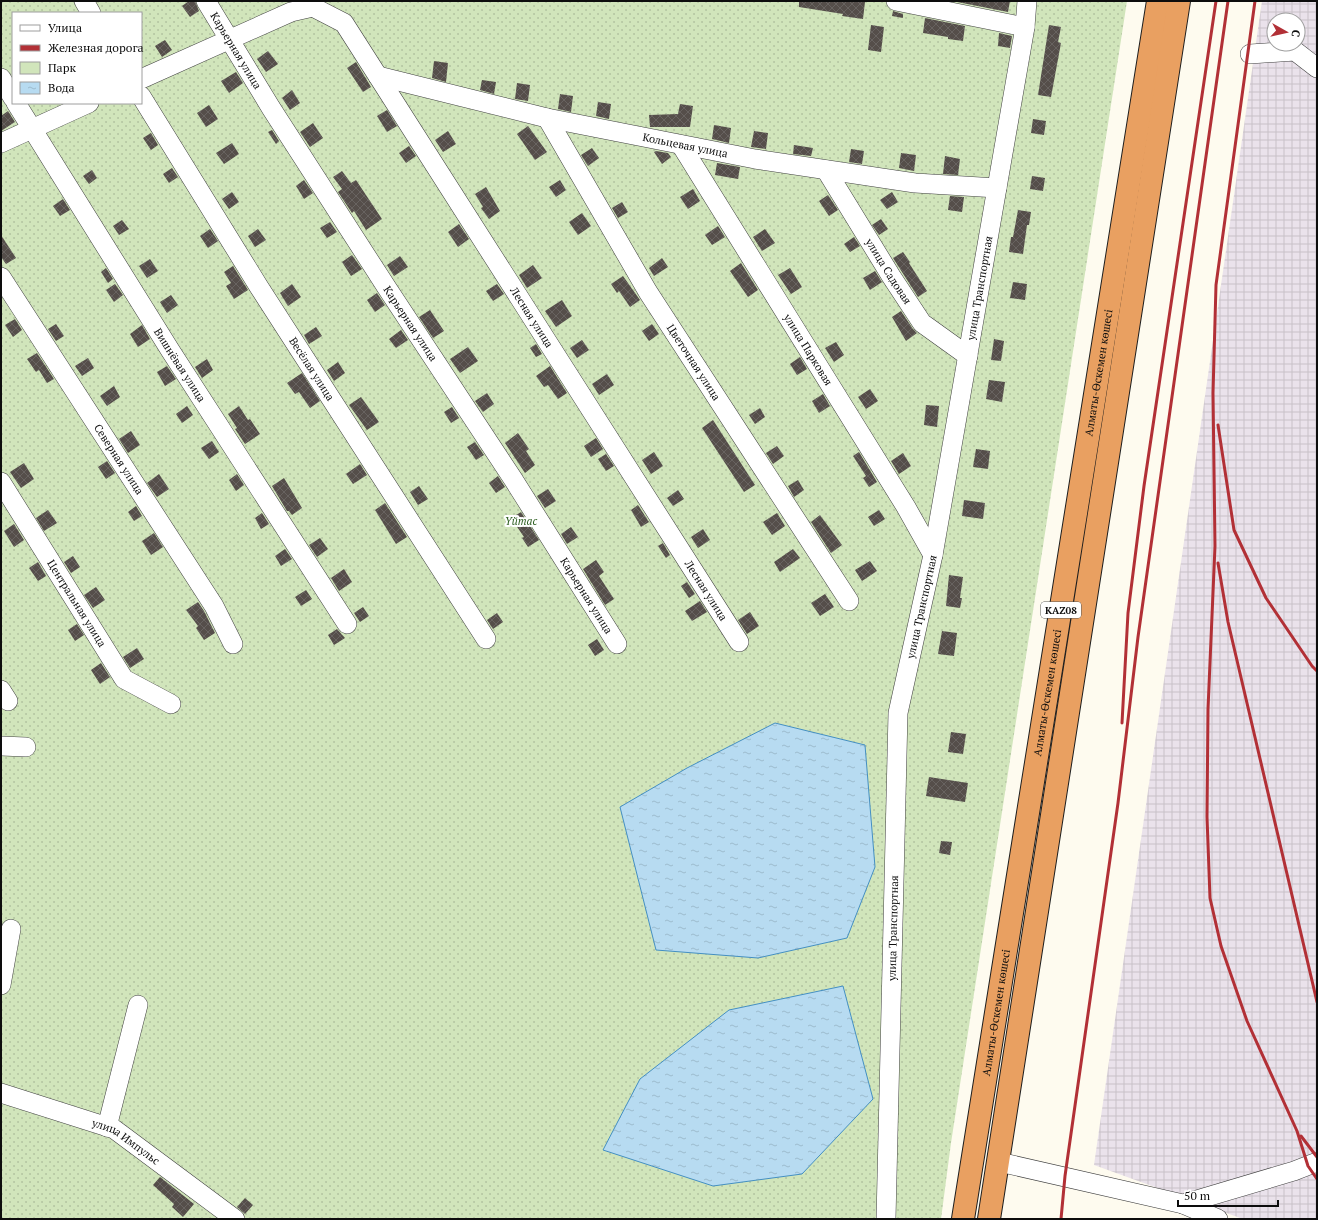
<svg xmlns="http://www.w3.org/2000/svg" width="1318" height="1220" viewBox="0 0 1318 1220" font-family="'PT Serif',serif">
	<style>
		.industrial { fill: url(#industrial-grid); fill-rule: evenodd }
		.green { fill: url(#green-dots); fill-rule: evenodd }
		.water { fill: url(#water-ripples); stroke: #448fc2 }
		.building { fill: url(#building-cross-hatch) }
		.lines { fill: none; stroke-linecap: round; stroke-linejoin: round }
		.minor-casing { stroke: #404040; stroke-width: 20 }
		.highway-casing { stroke: #1e1e1e; stroke-width: 24 }
		.minor { stroke: #fff; stroke-width: 19 }
		.highway { stroke: #e9a061; stroke-width: 22 }
		.rail { stroke: #b23036; stroke-width: 3 }
		.labels { text-anchor: middle; dominant-baseline: central; stroke-width: 4; stroke-linejoin: round; paint-order: stroke }
		.shield { fill: #fff; stroke: #565656; stroke-width: 1 }
		.shield-label { font-size: 10px; font-weight: bold; fill: #0d0d0d }
		.street-label { font-size: 11px; fill: #0d0d0d; stroke: #fff }
		.park-label { font-size: 11px; font-style: italic; fill: #2f6023; stroke: #fff }
	</style>
	<defs>
		<pattern id="industrial-grid" width="8" height="8" patternUnits="userSpaceOnUse"><rect width="8" height="8" fill="#eae2eb"/><path d="M0 4h8M4 0v8" fill="none" stroke="#c8c1c8"/></pattern>
		<pattern id="green-dots" width="8" height="8" patternUnits="userSpaceOnUse"><rect width="8" height="8" fill="#d1e5bb"/><path d="M2 2h.1M6 6h.1" fill="none" stroke="#b2c3a0" stroke-width="1.8" stroke-linecap="round"/></pattern>
		<pattern id="water-ripples" width="26" height="14" patternUnits="userSpaceOnUse"><rect width="26" height="14" fill="#b7dbf1"/><path d="M2 4q2-2 4 0t4 0M15 11q2-2 4 0t4 0" fill="none" stroke="#9cbbcd"/></pattern>
		<pattern id="building-cross-hatch" width="8" height="8" patternUnits="userSpaceOnUse"><rect width="8" height="8" fill="#554e4a"/><path d="M0 0l8 8M0 8l8-8" fill="none" stroke="#686360"/></pattern>
	</defs>
	<rect width="100%" height="100%" fill="#fefbef"/>
	<path class="industrial" d="M1262 1H1317V1219H1243L1094 1165ZM1274 20H1298V44H1274Z"/>
	<path class="green" d="M1 1H1127L951 1143 941 1219H1ZM13 13H141V103H13Z"/>
	<g class="water">
		<polygon points="775,723 865,745 875,867 847,938 758,958 656,950 620,807 687,768"/>
		<polygon points="843,986 873,1099 802,1174 713,1186 603,1150 640,1079 729,1010"/>
	</g>
	<g class="building">
		<polygon points="189,1 195,1 199,11 190,17 182,6"/>
		<polygon points="799,1 865,2 863,19 842,16 843,14 799,7"/>
		<polygon points="952,1 1010,1 1008,12"/>
		<polygon points="893,11 903,14 903,18 892,16"/>
		<polygon points="925,18 965,26 963,41 948,39 948,37 923,33"/>
		<polygon points="871,25 884,27 881,52 868,50"/>
		<polygon points="1049,25 1061,27 1058,42 1061,43 1051,97 1038,95"/>
		<polygon points="999,33 1012,36 1010,48 998,46"/>
		<polygon points="165,40 172,50 162,57 155,46"/>
		<polygon points="268,51 278,64 266,72 257,59"/>
		<polygon points="434,61 448,63 446,82 432,78"/>
		<polygon points="356,62 371,87 363,92 347,68"/>
		<polygon points="236,72 243,83 229,93 221,81"/>
		<polygon points="482,80 496,82 494,94 480,90"/>
		<polygon points="517,83 530,85 528,101 515,99"/>
		<polygon points="292,90 300,103 290,110 282,98"/>
		<polygon points="560,94 573,96 571,112 558,109"/>
		<polygon points="598,102 611,104 609,119 596,116"/>
		<polygon points="680,104 693,106 690,127 650,127 649,115 678,114"/>
		<polygon points="209,105 218,119 206,127 197,113"/>
		<polygon points="387,110 397,126 387,132 377,116"/>
		<polygon points="8,111 15,122 1,131 1,116"/>
		<polygon points="1033,119 1046,121 1044,135 1031,133"/>
		<polygon points="313,123 323,138 310,147 300,132"/>
		<polygon points="714,125 731,128 729,143 712,139"/>
		<polygon points="528,126 547,152 535,160 517,134"/>
		<polygon points="272,130 279,141 276,144 268,132"/>
		<polygon points="448,131 456,144 443,152 435,140"/>
		<polygon points="754,131 768,133 766,149 751,147"/>
		<polygon points="151,133 158,145 151,150 143,138"/>
		<polygon points="232,143 239,154 224,164 216,153"/>
		<polygon points="794,145 813,148 811,156 793,154"/>
		<polygon points="409,146 416,156 406,163 399,153"/>
		<polygon points="592,148 599,158 588,166 581,155"/>
		<polygon points="851,149 864,151 862,164 849,162"/>
		<polygon points="656,151 668,153 671,157 662,164 654,152"/>
		<polygon points="901,153 916,155 914,171 899,168"/>
		<polygon points="945,156 960,159 958,175 943,174"/>
		<polygon points="717,163 740,167 738,179 715,175"/>
		<polygon points="172,168 178,177 169,183 163,174"/>
		<polygon points="92,170 97,178 89,184 83,176"/>
		<polygon points="342,171 351,183 356,180 382,219 366,230 354,211 352,213 338,192 342,189 333,177"/>
		<polygon points="1032,176 1045,178 1043,191 1030,189"/>
		<polygon points="304,180 313,193 304,199 296,186"/>
		<polygon points="560,180 566,190 556,197 549,187"/>
		<polygon points="486,187 500,211 489,219 481,208 483,207 475,194"/>
		<polygon points="693,189 700,201 688,209 680,197"/>
		<polygon points="232,192 239,202 229,209 222,199"/>
		<polygon points="892,192 898,202 887,209 880,200"/>
		<polygon points="828,195 838,210 829,216 819,201"/>
		<polygon points="950,196 964,197 962,212 948,210"/>
		<polygon points="63,199 70,210 60,216 53,206"/>
		<polygon points="622,202 628,212 618,218 612,208"/>
		<polygon points="1018,210 1031,212 1029,225 1027,225 1023,254 1009,252 1011,237 1013,237"/>
		<polygon points="582,213 591,226 578,235 569,222"/>
		<polygon points="881,219 888,229 879,235 872,225"/>
		<polygon points="122,220 129,229 119,235 113,226"/>
		<polygon points="330,222 337,232 327,238 320,228"/>
		<polygon points="459,224 469,239 458,247 448,232"/>
		<polygon points="718,226 725,237 712,245 705,235"/>
		<polygon points="210,229 218,241 208,248 200,236"/>
		<polygon points="258,229 266,240 255,247 248,236"/>
		<polygon points="765,229 775,243 762,251 753,237"/>
		<polygon points="1,235 16,258 6,264 1,257"/>
		<polygon points="854,237 860,246 850,252 844,244"/>
		<polygon points="903,252 910,262 909,263 927,291 918,297 893,258"/>
		<polygon points="352,255 362,269 351,276 342,262"/>
		<polygon points="400,256 408,267 394,276 387,265"/>
		<polygon points="662,258 668,267 654,276 649,268"/>
		<polygon points="150,259 158,271 147,278 139,266"/>
		<polygon points="741,263 758,290 748,297 730,271"/>
		<polygon points="533,265 542,278 527,288 519,275"/>
		<polygon points="233,266 248,290 234,299 226,286 231,283 224,272"/>
		<polygon points="106,268 113,279 108,283 101,272"/>
		<polygon points="790,268 802,287 791,294 778,275"/>
		<polygon points="875,271 882,282 870,290 863,278"/>
		<polygon points="623,276 640,300 630,307 619,291 617,293 611,284"/>
		<polygon points="1013,282 1027,284 1025,300 1010,298"/>
		<polygon points="115,284 123,295 114,302 106,290"/>
		<polygon points="292,284 301,297 288,306 280,293"/>
		<polygon points="497,284 504,294 493,301 486,291"/>
		<polygon points="377,293 385,305 375,312 367,300"/>
		<polygon points="171,295 178,305 167,313 160,302"/>
		<polygon points="562,300 572,316 556,327 545,311"/>
		<polygon points="430,310 444,331 433,338 419,317"/>
		<polygon points="901,311 913,329 917,333 906,341 892,317"/>
		<polygon points="15,319 22,330 13,337 5,325"/>
		<polygon points="56,324 64,336 56,341 48,329"/>
		<polygon points="652,324 659,334 649,341 642,331"/>
		<polygon points="142,325 150,339 138,347 130,334"/>
		<polygon points="316,327 322,336 309,344 304,335"/>
		<polygon points="401,330 408,340 396,348 389,339"/>
		<polygon points="994,339 1004,341 1001,361 991,360"/>
		<polygon points="582,340 589,350 577,358 570,348"/>
		<polygon points="836,342 844,355 834,362 825,348"/>
		<polygon points="536,344 542,354 536,357 530,348"/>
		<polygon points="468,347 478,361 460,373 450,359"/>
		<polygon points="37,353 54,379 47,383 39,370 36,372 27,359"/>
		<polygon points="800,357 807,369 797,375 790,364"/>
		<polygon points="88,358 94,368 82,376 75,366"/>
		<polygon points="207,359 213,370 202,378 195,367"/>
		<polygon points="338,362 345,373 334,381 327,370"/>
		<polygon points="167,366 176,379 165,386 157,372"/>
		<polygon points="550,366 567,393 558,399 548,385 544,387 536,376"/>
		<polygon points="302,373 320,401 310,408 299,392 295,394 287,383"/>
		<polygon points="607,374 614,385 599,395 592,384"/>
		<polygon points="989,380 1005,382 1002,402 986,399"/>
		<polygon points="114,386 120,397 107,406 100,396"/>
		<polygon points="870,389 878,401 866,409 858,397"/>
		<polygon points="487,393 494,404 483,412 475,401"/>
		<polygon points="823,394 830,406 819,413 812,401"/>
		<polygon points="361,397 379,422 367,430 349,405"/>
		<polygon points="926,405 939,406 937,427 924,425"/>
		<polygon points="187,406 193,415 182,423 176,414"/>
		<polygon points="239,406 248,420 250,419 260,434 245,444 235,429 237,428 228,414"/>
		<polygon points="452,407 459,418 451,423 444,412"/>
		<polygon points="760,408 765,417 755,424 749,415"/>
		<polygon points="713,420 755,485 744,492 702,428"/>
		<polygon points="131,431 140,445 128,453 119,439"/>
		<polygon points="518,433 529,449 526,451 535,465 525,473 505,443"/>
		<polygon points="596,438 603,449 591,457 584,446"/>
		<polygon points="212,441 219,452 209,459 201,448"/>
		<polygon points="475,442 484,455 476,460 467,447"/>
		<polygon points="777,446 784,456 773,464 766,453"/>
		<polygon points="976,449 990,451 988,469 973,467"/>
		<polygon points="654,452 663,466 651,474 642,460"/>
		<polygon points="859,452 877,482 869,487 863,478 866,476 853,456"/>
		<polygon points="903,453 911,466 899,474 891,461"/>
		<polygon points="606,454 614,466 606,471 598,459"/>
		<polygon points="107,461 115,473 106,479 98,467"/>
		<polygon points="24,463 34,479 21,488 10,472"/>
		<polygon points="360,464 367,475 353,484 346,474"/>
		<polygon points="159,474 169,489 157,497 147,483"/>
		<polygon points="237,474 244,485 236,491 229,480"/>
		<polygon points="498,476 505,487 496,493 489,483"/>
		<polygon points="284,478 302,508 292,515 289,511 287,511 272,486"/>
		<polygon points="798,480 804,490 794,497 788,486"/>
		<polygon points="419,486 428,499 418,505 410,492"/>
		<polygon points="548,489 556,501 545,508 537,496"/>
		<polygon points="678,490 684,499 673,506 667,498"/>
		<polygon points="964,500 985,503 983,519 962,516"/>
		<polygon points="385,503 407,537 396,544 375,510"/>
		<polygon points="638,505 649,522 641,527 631,510"/>
		<polygon points="136,506 142,516 134,521 128,512"/>
		<polygon points="48,510 57,523 44,531 36,518"/>
		<polygon points="879,510 885,519 874,526 868,517"/>
		<polygon points="521,512 539,540 528,547 522,538 524,537 511,518"/>
		<polygon points="262,513 269,524 261,529 255,518"/>
		<polygon points="777,513 785,526 772,535 763,522"/>
		<polygon points="820,515 842,545 831,553 811,522"/>
		<polygon points="14,524 24,540 14,547 4,531"/>
		<polygon points="571,527 578,537 567,544 561,534"/>
		<polygon points="703,529 710,540 698,548 691,537"/>
		<polygon points="154,533 163,547 151,555 142,541"/>
		<polygon points="320,538 328,549 317,557 309,545"/>
		<polygon points="663,543 670,555 666,558 658,546"/>
		<polygon points="285,549 292,559 281,566 275,556"/>
		<polygon points="793,549 800,558 780,572 774,562"/>
		<polygon points="73,556 80,567 71,573 64,562"/>
		<polygon points="596,560 604,572 599,576 614,599 605,605 583,569"/>
		<polygon points="870,561 877,571 862,581 855,570"/>
		<polygon points="38,562 46,576 38,581 29,568"/>
		<polygon points="344,569 352,582 339,591 331,578"/>
		<polygon points="949,575 963,577 960,598 962,598 960,608 946,606"/>
		<polygon points="687,582 695,594 689,598 681,586"/>
		<polygon points="96,587 105,600 93,608 84,595"/>
		<polygon points="306,590 312,599 301,606 295,597"/>
		<polygon points="825,594 834,607 820,616 811,603"/>
		<polygon points="700,601 707,612 692,621 685,611"/>
		<polygon points="198,602 204,611 215,633 204,640 196,628 198,626 186,610"/>
		<polygon points="363,607 369,616 360,622 354,613"/>
		<polygon points="750,612 759,626 747,634 738,620"/>
		<polygon points="497,613 503,622 493,629 487,620"/>
		<polygon points="77,624 84,635 75,641 68,630"/>
		<polygon points="337,629 345,638 334,645 328,635"/>
		<polygon points="942,631 957,633 954,656 938,654"/>
		<polygon points="597,639 604,650 595,656 588,645"/>
		<polygon points="137,648 144,659 130,668 123,657"/>
		<polygon points="101,663 110,677 100,684 91,670"/>
		<polygon points="951,732 966,734 963,754 948,752"/>
		<polygon points="929,777 968,783 965,802 926,796"/>
		<polygon points="941,841 952,842 950,855 939,853"/>
		<polygon points="160,1177 194,1204 183,1217 172,1207 174,1204 153,1185"/>
		<polygon points="245,1198 253,1205 245,1214 237,1207"/>
	</g>
	<g class="lines">
		<g class="minor-casing">
			<g id="minor">
				<polyline points="84,1 91,13"/>
				<path id="s1" d="M206 1 271 108 387 288 513 479 617 644"/>
				<polyline points="896,1 1025,27"/>
				<path id="s2" d="M313 7 344 23 739 642"/>
				<polyline points="1250,54 1295,51 1317,68"/>
				<path id="s3" d="M378 76 547 118 755 159 915 183 997 188"/>
				<polyline points="1,78 13,98"/>
				<polyline points="141,79 291,12 313,7"/>
				<path id="s4" d="M141 96 259 287 486 639"/>
				<path id="s5" d="M16 103 170 350 347 624"/>
				<path id="s6" d="M547 118 648 292 849 601"/>
				<polyline points="1,143 89,103"/>
				<path id="s7" d="M681 145 906 507 933 555"/>
				<path id="s8" d="M826 170 891 276 922 323 968 356"/>
				<path id="s9" d="M1 277 214 606 233 644"/>
				<path id="s10" d="M1 482 124 679 171 704"/>
				<polyline points="1,690 8,701"/>
				<polyline points="1,746 26,747"/>
				<polyline points="1,985 11,929"/>
				<path id="s11" d="M1 1093 114 1129 235 1219"/>
				<polyline points="107,1127 138,1005"/>
				<polyline points="999,1162 1183,1204 1294,1171 1317,1162"/>
				<polyline points="1183,1204 1218,1219"/>
				<path id="s12" d="M886 1219 898 713 933 555 1025 27 1027 1"/>
			</g>
		</g>
		<g class="highway-casing">
			<g id="highway">
				<path id="s13" d="M963 1219 1158 1"/>
				<polyline points="989,1219 1179,1"/>
			</g>
		</g>
		<use href="#minor" class="minor"/>
		<use href="#highway" class="highway"/>
		<g class="rail">
			<polyline points="1255,1 1216,285 1213,393 1215,546 1208,709 1207,817 1210,898 1221,946 1247,1021 1297,1131 1308,1166 1317,1179"/>
			<polyline points="1218,425 1234,530 1266,598 1312,666 1317,671"/>
			<polyline points="1218,563 1228,622 1317,1002"/>
			<polyline points="1122,723 1128,613 1144,486 1216,1"/>
			<polyline points="1301,1136 1317,1157"/>
			<polyline points="1061,1219 1065,1176 1118,803 1138,637 1228,1"/>
		</g>
	</g>
	<g class="labels">
		<rect class="shield" x="1041" y="602" width="40" height="16" rx="3"/>
		<g class="shield-label">
			<text x="1061" y="610">KAZ08</text>
		</g>
		<g class="street-label">
			<text stroke="none"><textPath href="#s1" startOffset="58">Карьерная улица</textPath></text>
			<text stroke="none"><textPath href="#s3" startOffset="315">Кольцевая улица</textPath></text>
			<text stroke="none"><textPath href="#s8" startOffset="119">улица Садовая</textPath></text>
			<text stroke="none"><textPath href="#s12" startOffset="939">улица Транспортная</textPath></text>
			<text stroke="none"><textPath href="#s2" startOffset="384">Лесная улица</textPath></text>
			<text stroke="none"><textPath href="#s1" startOffset="382">Карьерная улица</textPath></text>
			<text stroke="none"><textPath href="#s7" startOffset="241">улица Парковая</textPath></text>
			<text stroke="none"><textPath href="#s6" startOffset="285">Цветочная улица</textPath></text>
			<text stroke="none"><textPath href="#s5" startOffset="309">Вишнёвая улица</textPath></text>
			<text stroke="none"><textPath href="#s4" startOffset="322">Весёлая улица</textPath></text>
			<text stroke="none"><textPath href="#s13" startOffset="857">Алматы-Өскемен көшесі</textPath></text>
			<text stroke="none"><textPath href="#s9" startOffset="217">Северная улица</textPath></text>
			<text stroke="none"><textPath href="#s2" startOffset="708">Лесная улица</textPath></text>
			<text stroke="none"><textPath href="#s1" startOffset="706">Карьерная улица</textPath></text>
			<text stroke="none"><textPath href="#s10" startOffset="143">Центральная улица</textPath></text>
			<text stroke="none"><textPath href="#s12" startOffset="615">улица Транспортная</textPath></text>
			<text stroke="none"><textPath href="#s13" startOffset="533">Алматы-Өскемен көшесі</textPath></text>
			<text stroke="none"><textPath href="#s12" startOffset="291">улица Транспортная</textPath></text>
			<text stroke="none"><textPath href="#s13" startOffset="209">Алматы-Өскемен көшесі</textPath></text>
			<text stroke="none"><textPath href="#s11" startOffset="135">улица Импульс</textPath></text>
		</g>
		<g class="park-label">
			<text x="521" y="521">Үйтас</text>
		</g>
	</g>
	<rect width="1318" height="1220" fill="none" stroke="#0d0d0d" stroke-width="4"/>
	<rect x="12" y="12" width="130" height="92" fill="#ffffff" stroke="#9e9e9e"/>
	<rect x="20" y="25" width="20" height="6" fill="#ffffff" stroke="#9e9e9e"/>
	<text x="48" y="32" font-size="12" fill="#0d0d0d">Улица</text>
	<rect x="20" y="45" width="20" height="6" fill="#b23036" stroke="#9e9e9e"/>
	<text x="48" y="52" font-size="12" fill="#0d0d0d">Железная дорога</text>
	<rect x="20" y="62" width="20" height="12" fill="#d1e5bb" stroke="#9e9e9e"/>
	<text x="48" y="72" font-size="12" fill="#0d0d0d">Парк</text>
	<rect x="20" y="82" width="20" height="12" fill="url(#water-ripples)" stroke="#9e9e9e"/>
	<text x="48" y="92" font-size="12" fill="#0d0d0d">Вода</text>
	<g transform="translate(1286 32) rotate(98)"><circle r="19" fill="#ffffff" stroke="#9e9e9e"/>
	<path d="M0-3L7 15L0 10L-7 15Z" fill="#b23036"/>
	<text y="-6" font-size="11" font-weight="bold" text-anchor="middle" fill="#0d0d0d">С</text>
	</g>
	<path d="M1178 1200v6h100v-6" fill="none" stroke="#0d0d0d" stroke-width="2"/>
	<text x="1184" y="1200" font-size="12" fill="#0d0d0d" stroke="#ffffff" stroke-width="3" paint-order="stroke">50 m</text>
</svg>
